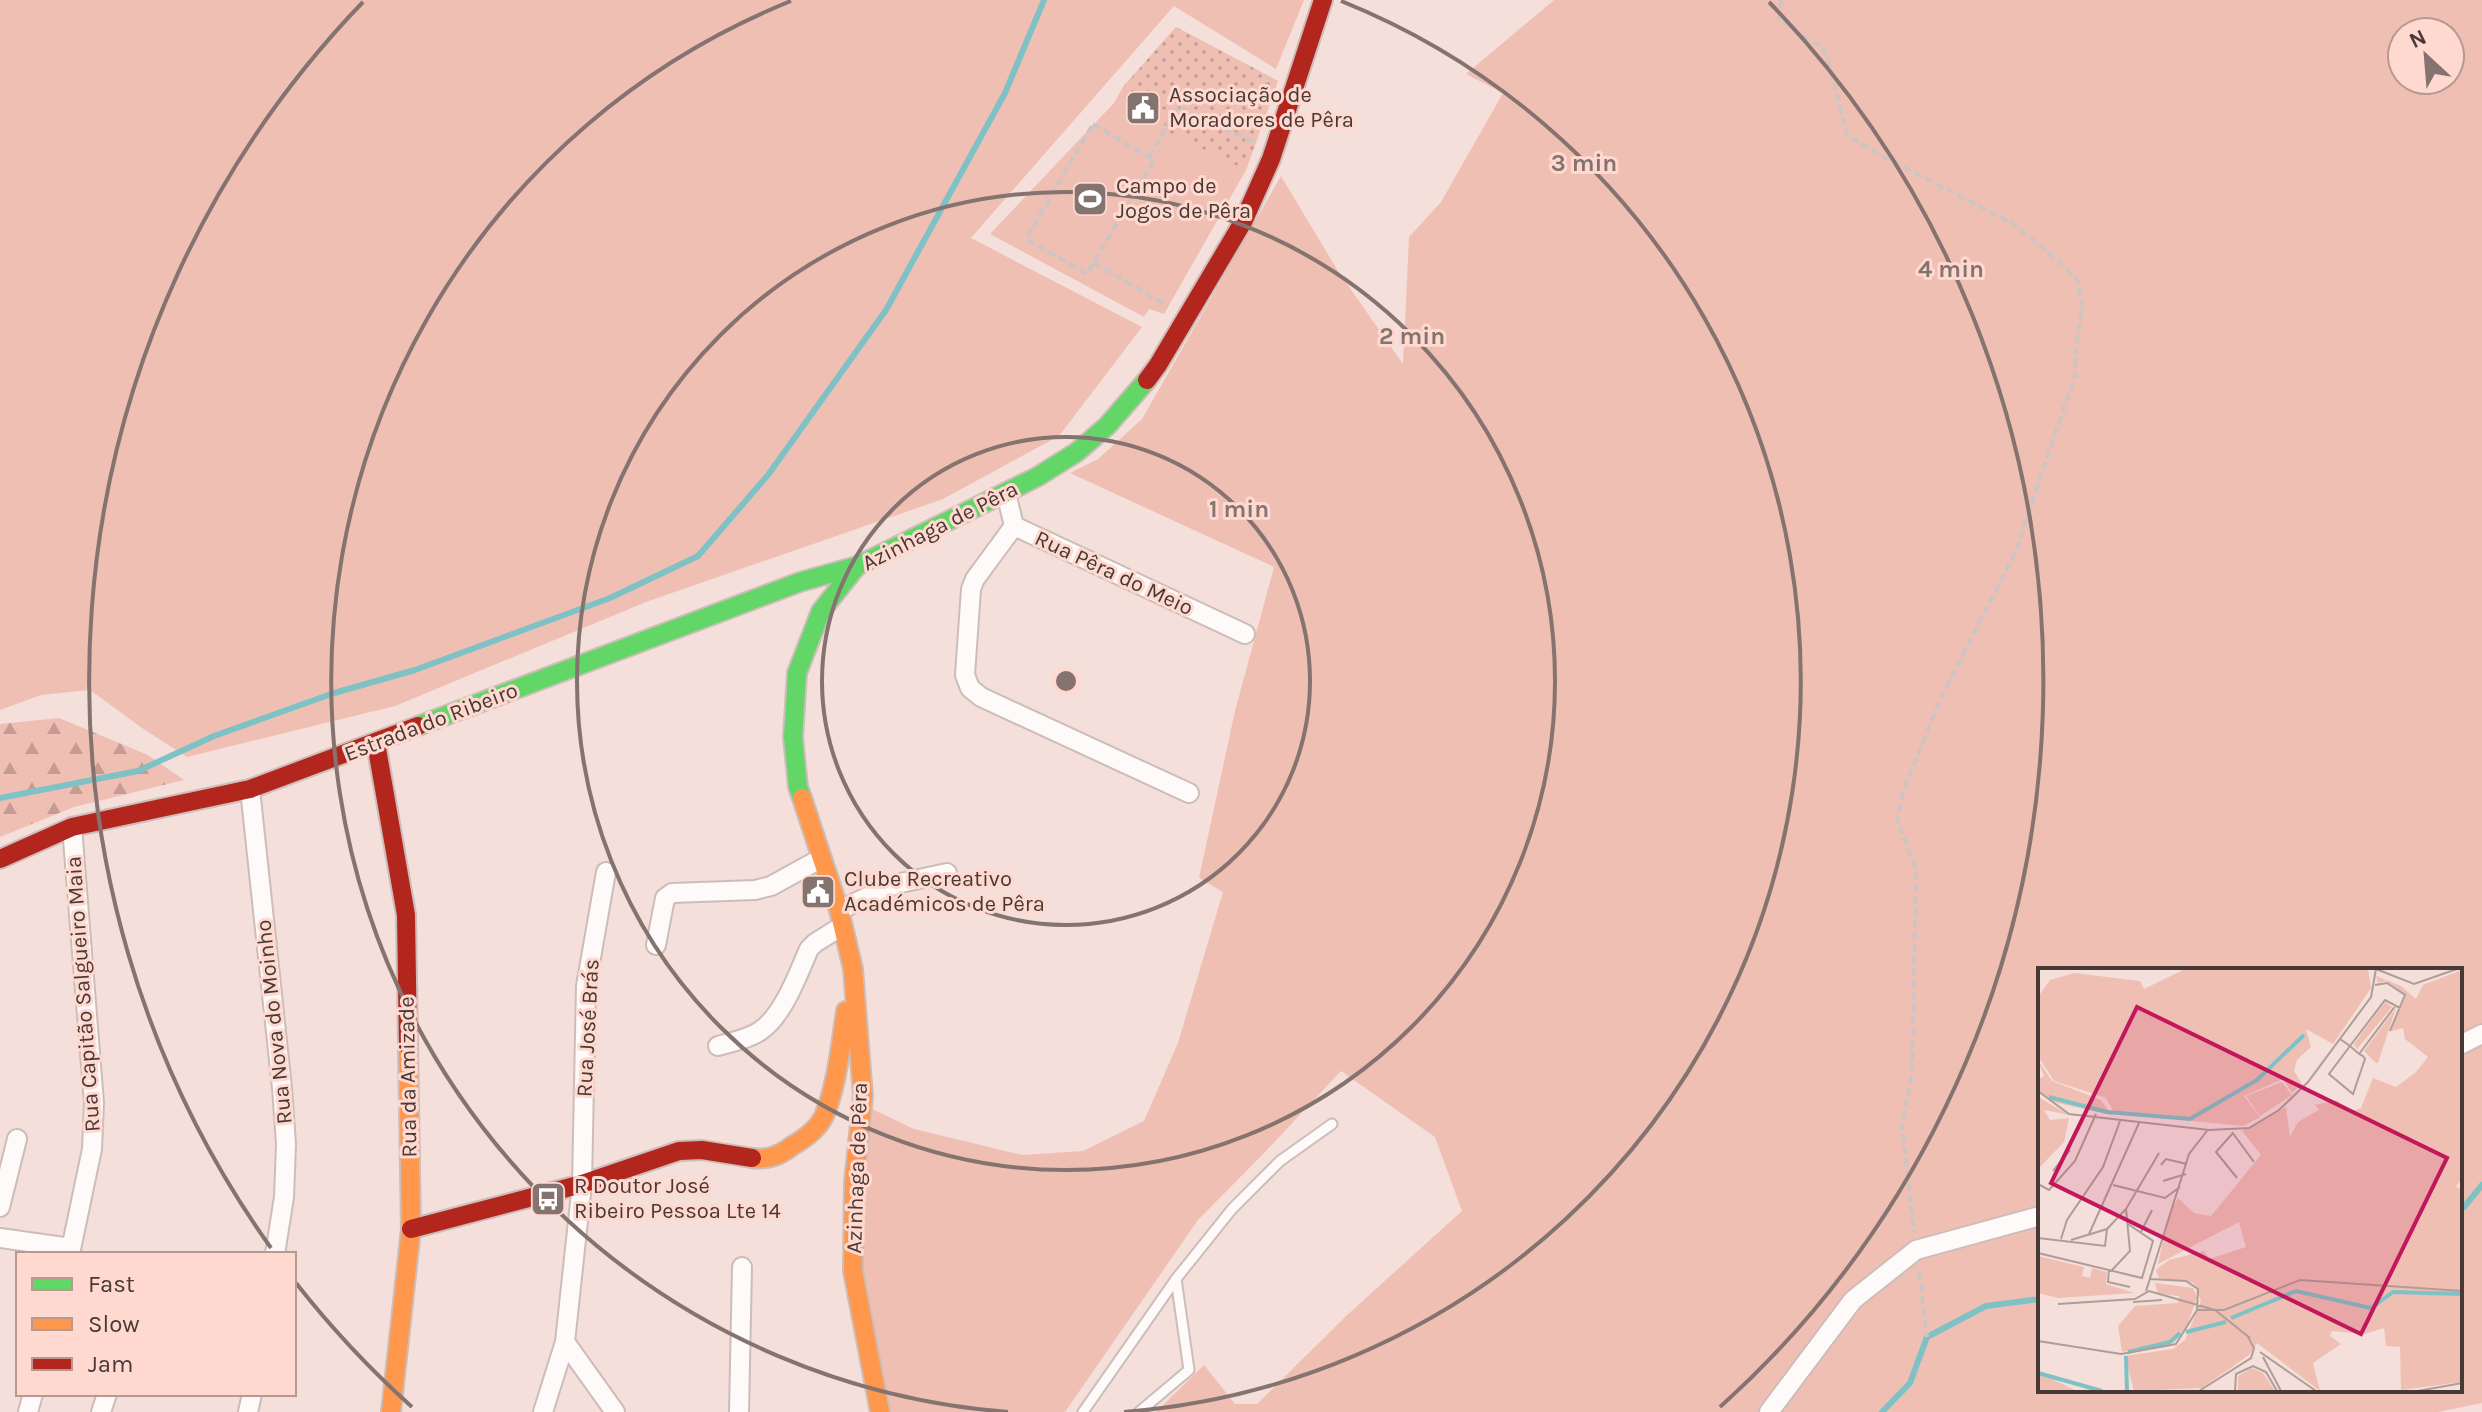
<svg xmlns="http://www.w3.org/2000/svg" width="2482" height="1412" viewBox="0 0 2482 1412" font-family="Karla,sans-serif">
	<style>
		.green { fill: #f0bfb4; fill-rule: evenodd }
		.forest { fill: url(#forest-firs) }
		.park { fill: url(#park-dots) }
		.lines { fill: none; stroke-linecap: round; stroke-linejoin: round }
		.stream { stroke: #7ec2c6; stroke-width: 6 }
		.lane-casing { stroke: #ccbdb9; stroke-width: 13 }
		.street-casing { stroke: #ccbdb9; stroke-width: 22 }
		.fast-casing { stroke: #ccbdb9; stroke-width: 22 }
		.slow-casing { stroke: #ccbdb9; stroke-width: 22 }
		.jam-casing { stroke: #ccbdb9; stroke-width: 22 }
		.path { stroke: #cdc5c3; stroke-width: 4; stroke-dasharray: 8 4; stroke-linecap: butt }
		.lane { stroke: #fdfaf9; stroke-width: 9 }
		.street { stroke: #fdfaf9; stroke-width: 18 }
		.fast { stroke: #63d668; stroke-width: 18 }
		.slow { stroke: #ff974d; stroke-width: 18 }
		.jam { stroke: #b3261e; stroke-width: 18 }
		.ring { fill: none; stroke: #84736f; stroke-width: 4 }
		.labels { text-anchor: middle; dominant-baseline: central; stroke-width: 6; stroke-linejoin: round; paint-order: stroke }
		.poi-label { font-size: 22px; fill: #483935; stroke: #ffd9d0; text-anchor: start }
		.street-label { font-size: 22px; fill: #483935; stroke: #ffd9d0 }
		.inset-river { fill: none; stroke: #7ec2c6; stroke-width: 4 }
		.inset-road { fill: none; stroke: #af9d98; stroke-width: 2 }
		.view { fill: #c2185b; fill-opacity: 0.15; stroke: #c2185b; stroke-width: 4 }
		.inset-edge { fill: none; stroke: #483935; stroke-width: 4 }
		.centre { fill: #84736f; stroke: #ffd9d0; stroke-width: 4 }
		.ring-label { font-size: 24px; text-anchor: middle; font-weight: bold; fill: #84736f; stroke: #ffd9d0; stroke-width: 6; stroke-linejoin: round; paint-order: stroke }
	</style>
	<defs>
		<pattern id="forest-firs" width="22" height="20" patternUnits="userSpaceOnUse" patternTransform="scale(2)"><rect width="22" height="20" fill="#f0bfb4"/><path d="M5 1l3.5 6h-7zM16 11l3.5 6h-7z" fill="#c49c93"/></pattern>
		<pattern id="park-dots" width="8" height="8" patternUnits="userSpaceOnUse" patternTransform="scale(2)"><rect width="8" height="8" fill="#f0bfb4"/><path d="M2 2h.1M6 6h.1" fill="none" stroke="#c49c93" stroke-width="1.8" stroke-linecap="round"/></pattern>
	</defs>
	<rect width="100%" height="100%" fill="#f4dfda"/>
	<g class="green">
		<polygon points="0,0 1304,0 1276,69 1174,6 971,238 1142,327 1059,436 943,499 646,602 395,706 187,757 142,728 90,690 41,695 0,710"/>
		<path d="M1554 0H2482V1403L2438 1412H1156L1204 1365 1235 1404H1257L1345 1317 1462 1211 1435 1137 1341 1071 1266 1151 1198 1220 1065 1412H889L862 1260 868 1107 914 1129 1022 1155 1083 1151 1144 1121 1178 1043 1223 892 1199 878 1235 711 1274 567 1070 473 1098 459 1142 419 1281 176 1338 271 1403 364 1409 237 1441 202 1503 93 1466 74ZM2402 32H2450V80H2402ZM2040 970H2460V1390H2040Z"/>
		<polygon points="1176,27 1278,81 1246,170 1164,314 1149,309 1144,317 990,234 1114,103 1123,87"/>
	</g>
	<polygon class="forest" points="59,718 148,755 184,780 74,807 0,837 0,724"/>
	<polygon class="park" points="1176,27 1278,81 1246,170 1162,129 1170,113 1123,87"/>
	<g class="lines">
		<g class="stream">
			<polyline points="0,798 138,771 214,736 334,693 415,670 610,598 698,556 768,475 886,310 1005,93 1044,0"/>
			<polyline points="2460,1209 2464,1207 2482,1185"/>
			<polyline points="1882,1412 1910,1383 1927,1337 1986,1306 2040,1299"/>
		</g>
		<g class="lane-casing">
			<g id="lane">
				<polyline points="1083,1412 1176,1279 1232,1209 1280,1161 1332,1124"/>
				<polyline points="1139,1412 1189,1370 1176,1279"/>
			</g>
		</g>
		<g class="street-casing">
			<g id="street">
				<polyline points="1006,493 1014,526 1245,634"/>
				<polyline points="1014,526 975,579 971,589 965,675 970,688 981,697 1189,793"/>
				<polyline points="250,789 282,1088 286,1144 284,1197 275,1254"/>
				<polyline points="839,910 896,884 947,873"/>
				<polyline points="656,945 665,898 672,893 755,890 771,886 820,859"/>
				<polyline points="2460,1045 2482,1034"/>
				<path d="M718 1046C731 1042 749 1039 760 1031 783 1016 798 974 809 949L815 943 842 926"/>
				<polyline points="0,1207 17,1139"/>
				<polyline points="0,1238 71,1248"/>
				<polyline points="70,1254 92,1149 94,1103 72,827"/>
				<polyline points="565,1342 615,1412"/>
				<polyline points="28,1412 33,1394"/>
				<polyline points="101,1412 107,1394"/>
				<polyline points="248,1412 252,1394"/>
				<polyline points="543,1412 565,1342 582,1184 586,986 606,872"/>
				<polyline points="739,1412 742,1267"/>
				<polyline points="1769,1412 1853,1300 1916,1250 2040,1216"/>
			</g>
		</g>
		<g class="fast-casing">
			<g id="fast">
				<polyline points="418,726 800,582 857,566"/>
				<polyline points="802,798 798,787 793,737 797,673 821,611 857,566 1037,477 1077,452 1107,426 1147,380"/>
			</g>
		</g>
		<g class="slow-casing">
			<g id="slow">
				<polyline points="802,798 839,910 853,969 863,1096 854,1182 853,1271 880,1412"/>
				<path d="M752 1158C768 1160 779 1156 792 1146 804 1139 818 1129 824 1116 837 1086 841 1043 846 1011"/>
				<polyline points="391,1412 411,1229 408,1046"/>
			</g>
		</g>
		<g class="jam-casing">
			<g id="jam">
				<polyline points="1147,380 1158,365 1243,222 1271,159 1323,0"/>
				<polyline points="376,743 406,915 408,1046"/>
				<polyline points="0,859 72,827 250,789 418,726"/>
				<polyline points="411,1229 582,1184 679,1151 702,1150 752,1158"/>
			</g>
		</g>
		<g class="path">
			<polyline points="1781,0 1779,18 1798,34 1822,46 1830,66 1847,135 1878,154 2012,223 2056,259 2078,281 2082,310 2076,346 2075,375 2015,553 1940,700 1904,789 1897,820 1916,869 1912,1074 1902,1124 1914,1232"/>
			<polygon points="1093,124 1154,160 1087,274 1026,239"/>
			<polyline points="1149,157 1178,107 1255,143"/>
			<polyline points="1094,263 1168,306"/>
			<polyline points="1919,1272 1927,1337"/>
		</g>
		<use href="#lane" class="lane"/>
		<use href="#street" class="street"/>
		<use href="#fast" class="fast"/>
		<use href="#slow" class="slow"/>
		<use href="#jam" class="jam"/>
	</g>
	<g class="ring">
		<circle cx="1066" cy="681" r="244"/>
		<circle cx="1066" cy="681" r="489"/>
		<path d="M1008 1412A733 733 0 0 1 791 1M1341 1A733 733 0 0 1 1124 1412"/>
		<path d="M412 1407A977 977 0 0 1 296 1283M271 1248A977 977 0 0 1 363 2M1769 2A977 977 0 0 1 1720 1407"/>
	</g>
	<defs>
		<g id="civic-square" transform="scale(1.8)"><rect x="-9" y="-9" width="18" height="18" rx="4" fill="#84736f" stroke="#ffd9d0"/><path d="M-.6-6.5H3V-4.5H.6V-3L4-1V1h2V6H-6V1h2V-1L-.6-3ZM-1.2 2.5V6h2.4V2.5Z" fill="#fff"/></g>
		<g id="stadium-square" transform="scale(1.8)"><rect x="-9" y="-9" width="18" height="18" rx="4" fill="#84736f" stroke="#ffd9d0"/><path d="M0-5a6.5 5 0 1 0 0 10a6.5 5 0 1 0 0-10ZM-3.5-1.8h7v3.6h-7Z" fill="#fff"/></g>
		<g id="bus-square" transform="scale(1.8)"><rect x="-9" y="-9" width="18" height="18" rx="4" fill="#84736f" stroke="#ffd9d0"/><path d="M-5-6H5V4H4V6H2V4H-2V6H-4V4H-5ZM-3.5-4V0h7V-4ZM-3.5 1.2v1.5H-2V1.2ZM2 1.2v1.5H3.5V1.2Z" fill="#fff"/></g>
	</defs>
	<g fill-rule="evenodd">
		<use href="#civic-square" x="1143" y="108"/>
		<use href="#stadium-square" x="1090" y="199"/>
		<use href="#civic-square" x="818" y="892"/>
		<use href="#bus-square" x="548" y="1199"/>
	</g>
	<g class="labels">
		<g class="poi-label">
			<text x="1169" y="95">Associação de<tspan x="1169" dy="25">Moradores de Pêra</tspan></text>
			<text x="1116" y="186">Campo de<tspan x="1116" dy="25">Jogos de Pêra</tspan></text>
			<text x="844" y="879">Clube Recreativo<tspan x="844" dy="25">Académicos de Pêra</tspan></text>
			<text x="574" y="1186">R Doutor José<tspan x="574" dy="25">Ribeiro Pessoa Lte 14</tspan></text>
		</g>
		<g class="street-label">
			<text transform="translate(940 526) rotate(-27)">Azinhaga de Pêra</text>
			<text transform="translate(1114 573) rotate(25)">Rua Pêra do Meio</text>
			<text transform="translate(431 722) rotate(-21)">Estrada do Ribeiro</text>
			<text transform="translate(83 994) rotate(-94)">Rua Capitão Salgueiro Maia</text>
			<text transform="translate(274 1022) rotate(-96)">Rua Nova do Moinho</text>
			<text transform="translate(588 1028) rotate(-87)">Rua José Brás</text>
			<text transform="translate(408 1077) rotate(-91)">Rua da Amizade</text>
			<text transform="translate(857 1168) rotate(-88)">Azinhaga de Pêra</text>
		</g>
	</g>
	<g transform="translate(2038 968)">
		<rect width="424" height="424" fill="#f4dfda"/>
		<path d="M147 1H330L333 20 295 76 268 61 273 79 259 92 256 103 264 116 254 125 245 111 206 128 222 149 205 158 76 145 68 130 16 113 0 88V29L12 12 36 5 102 13 106 21ZM424 2V211L418 218 424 223V414L363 422 362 379 348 378 346 360 327 366 294 363 292 368 303 376 275 395 282 423 219 375 211 387 164 420 96 423 87 388 135 381 147 372 163 333 156 315 121 310 118 302 131 292 166 283 171 291 208 279 201 254 120 296 130 249 140 230 156 245 173 248 223 187 204 163 248 139 252 169 260 154 281 142 277 137 298 132 315 143 323 140 335 110 358 119 378 104 390 89 367 71 365 60 353 63 368 27 348 13 340 15 338 8 363 18 378 31 385 17ZM347 34 354 39 319 81 316 76ZM358 40 340 95H338L326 83ZM244 114 254 127 222 148 208 128ZM0 129 31 147 6 142 12 152 31 150 26 174 2 199ZM0 288 46 299 44 308 52 310 54 300 69 304 68 316 96 325 20 330 0 325ZM117 315 155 320 159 329 150 355 137 374 84 384 80 358 97 338 140 335 141 328 120 326ZM214 400 225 405 237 423H200V408ZM0 404 1 405 39 423H0Z" fill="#f0bfb4"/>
		<path d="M0 92 14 113 63 132 74 147 15 134 0 121V111L6 108Z" fill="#f0bfb4"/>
		<path class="inset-river" d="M11 129 69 144 152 151 219 112 266 67M193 350 258 323 333 340 355 324 424 326M148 364 188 354M90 384 132 374 142 365M88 388 89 423M0 405 64 423"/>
		<path class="inset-road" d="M338 1 376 16 419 1M337 17 349 15 367 27 352 63M302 71 312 78 321 86 325 88 327 91 315 126 291 106 312 78 347 32 362 40M321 86 358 37M0 123 31 146 171 162 211 160 241 142 270 114 333 29 338 1M194 164 216 194M194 166 178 184 199 210M123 197 128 191 149 196M15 203 32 182M125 213 148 206M0 216 11 222 37 193 58 146M75 217 127 230 142 219M103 264 114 242M51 266 101 155M0 270 67 278 69 261M23 271 29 252 65 199 82 153M33 272 69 261 88 241 121 185M0 285 104 310 115 273 90 256M71 302 70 314 92 319M74 302 92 283 88 241M108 323 151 186 169 163M95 334 124 332M20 336 97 331 111 323 177 342 212 370M159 342H186L262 312 424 323M0 373 83 386 138 376 159 342 160 321 148 313 112 311M222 384 278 423M225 389 243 423M161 423 213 390 216 380 209 367M197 423 198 406 215 398 228 404 239 423M380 423 424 415"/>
		<path class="view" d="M99 39 409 190 323 366 13 215Z"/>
		<rect width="424" height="424" class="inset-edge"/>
	</g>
	<circle cx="1066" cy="681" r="12" class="centre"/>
	<g class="ring-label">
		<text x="1584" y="171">3 min</text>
		<text x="1951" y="277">4 min</text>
		<text x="1412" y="344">2 min</text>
		<text x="1239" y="517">1 min</text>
	</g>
	<rect x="16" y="1252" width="280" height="144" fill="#ffd9d0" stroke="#b69992" stroke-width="2"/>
	<rect x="32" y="1278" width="40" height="12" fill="#63d668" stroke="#b69992" stroke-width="2"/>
	<text x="88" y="1292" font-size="24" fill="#483935">Fast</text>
	<rect x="32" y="1318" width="40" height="12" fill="#ff974d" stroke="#b69992" stroke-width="2"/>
	<text x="88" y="1332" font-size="24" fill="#483935">Slow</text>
	<rect x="32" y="1358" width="40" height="12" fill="#b3261e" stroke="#b69992" stroke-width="2"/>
	<text x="88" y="1372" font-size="24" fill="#483935">Jam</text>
	<g transform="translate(2426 56) rotate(334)"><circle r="38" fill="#ffd9d0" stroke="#b69992" stroke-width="2"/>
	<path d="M0-6L14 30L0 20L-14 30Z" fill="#84736f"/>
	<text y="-12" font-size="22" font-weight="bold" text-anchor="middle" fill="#483935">N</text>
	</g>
</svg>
